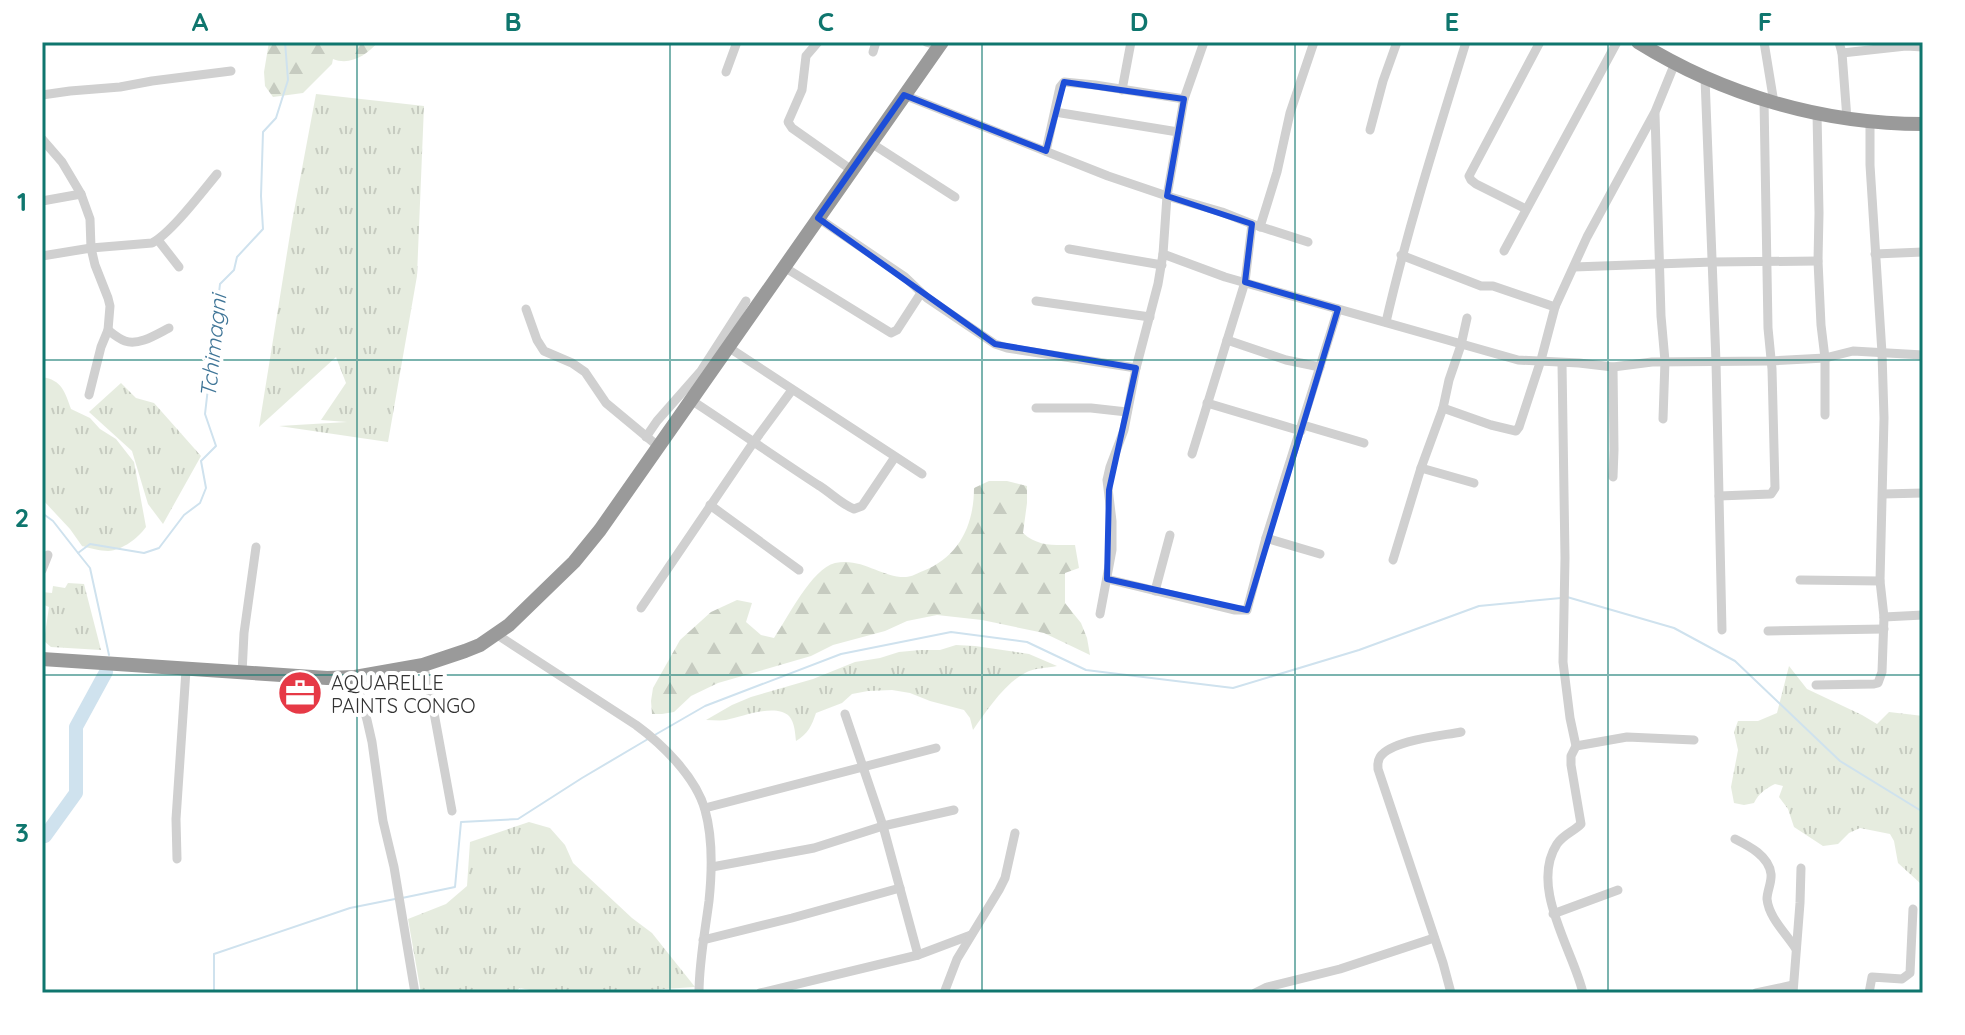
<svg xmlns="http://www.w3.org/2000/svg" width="1965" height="1035" viewBox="0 0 1965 1035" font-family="Quicksand,sans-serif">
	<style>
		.grass { fill: url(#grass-tufts) }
		.forest { fill: url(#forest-firs) }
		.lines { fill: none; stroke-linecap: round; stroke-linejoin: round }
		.stream { stroke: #cfe2ee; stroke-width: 2 }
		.river { stroke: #cfe2ee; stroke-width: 14 }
		.minor { stroke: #d0d0d0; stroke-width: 9 }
		.highway { stroke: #9a9a9a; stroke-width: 14 }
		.marked { fill: none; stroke: #1d4ed8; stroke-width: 6; stroke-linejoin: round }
		.grid { fill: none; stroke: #0f766e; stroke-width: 2; stroke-opacity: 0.55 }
		.labels { text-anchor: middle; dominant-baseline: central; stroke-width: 8; stroke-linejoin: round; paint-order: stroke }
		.poi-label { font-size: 20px; fill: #333; stroke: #fff; text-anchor: start }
		.water-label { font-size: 22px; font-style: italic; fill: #3f7597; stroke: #fff }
		.neatline { fill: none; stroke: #0f766e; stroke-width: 3 }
		.grid-label { font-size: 26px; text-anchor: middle; font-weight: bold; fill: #0f766e }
	</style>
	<defs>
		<pattern id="grass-tufts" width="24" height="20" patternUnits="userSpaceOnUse" patternTransform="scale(2)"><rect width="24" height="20" fill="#e6ecdf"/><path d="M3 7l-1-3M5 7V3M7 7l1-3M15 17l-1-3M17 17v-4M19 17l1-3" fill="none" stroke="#c6cbc0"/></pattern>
		<pattern id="forest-firs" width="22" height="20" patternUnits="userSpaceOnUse" patternTransform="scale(2)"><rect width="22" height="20" fill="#e6ecdf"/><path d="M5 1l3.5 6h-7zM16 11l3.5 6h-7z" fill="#c6cbc0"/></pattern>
	</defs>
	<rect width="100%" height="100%" fill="#fff"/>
	<g class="grass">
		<polygon points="316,94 424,106 417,276 388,442 279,426 347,422 321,420 346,383 336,357 259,427 292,222"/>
		<path d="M42 377C62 380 65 392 71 409L90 418 100 429 116 439 134 462 146 527C138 538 123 550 108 551 100 551 90 548 82 546L70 529 42 499Z"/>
		<polygon points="121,383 136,398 154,403 201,456 163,524 148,504 132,451 89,412"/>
		<polygon points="68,583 84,584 101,650 51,647 44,641 49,607 42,604 42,592 52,593 53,586 65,588"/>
		<path d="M956 645 975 646 1029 654 1057 666C1047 668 1034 668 1025 673 1004 684 986 712 973 730L970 718 964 710 930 701 910 693 892 690 868 691 852 694 842 703 816 713C812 725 808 734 796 741 795 733 795 723 789 716 775 703 742 717 726 720 720 721 713 720 706 720L732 705 751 697 813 679 855 662 880 658 899 652 920 650H940Z"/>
		<path d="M1789 666 1807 689 1862 715 1877 724 1889 712 1923 716V877H1921L1920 883 1898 863 1894 841 1890 834 1860 828 1849 833 1838 844 1823 846 1794 827 1788 809 1779 797 1783 786 1775 784C1765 789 1759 793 1754 803L1744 805 1734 803 1731 787 1738 750 1734 732 1738 721H1758L1777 713Z"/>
		<polygon points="529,822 550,828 565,845 573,863 632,918 652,933 695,987 634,991 634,993 537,993 536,991 519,988 516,993 421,993 408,919 446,904 467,886 470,842"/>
	</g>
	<g class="forest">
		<path d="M269 42H378C367 55 350 66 333 59L332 64 303 93 273 97 265 86 264 72Z"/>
		<path d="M989 481H1007L1027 486V503L1023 533C1038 547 1055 545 1075 545L1079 568 1065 573V603L1081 623 1087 638 1090 655 1044 633 982 620 937 615 907 621 885 631 833 645 811 656 718 683 691 696 674 712 662 714H652L651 701 653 688 680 640 711 612 737 600 752 603 746 622 761 635 774 638C787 619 812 568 835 563 862 557 882 578 906 577 911 577 918 573 923 571 959 557 974 525 974 488Z"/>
	</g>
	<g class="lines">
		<g class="stream">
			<polyline points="42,513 53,521 78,553"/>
			<polyline points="1567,597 1674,628 1735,661 1840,761 1923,812"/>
			<polyline points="109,655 90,568 78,553 90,544 144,553 159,548 184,515 200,503 206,488 201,461 216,446 205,414 220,284 234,270 237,257 263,229 261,196 263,132 276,118 288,80 285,42"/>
			<polyline points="653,736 705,706 841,654 951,632 1027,642 1086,670 1233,688 1359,650 1479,606 1561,598"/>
			<polyline points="402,898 455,887 461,822 518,819 582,778 648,739"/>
			<polyline points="214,993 214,954 350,908 395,899"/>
		</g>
		<polyline class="river" points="45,836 76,793 76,727 106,672"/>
		<g class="minor">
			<polyline points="818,42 806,56 802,90 788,122 792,128 853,171"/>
			<polyline points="926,42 939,46"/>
			<polyline points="1764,42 1774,103"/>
			<polyline points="1839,42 1842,53 1847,119"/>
			<polyline points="873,52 876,42"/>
			<polyline points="1842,53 1906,46 1923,47"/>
			<polyline points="726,72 737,42"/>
			<polyline points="1705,78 1716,362 1722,630"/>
			<polyline points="1122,90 1131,42"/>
			<polyline points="42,95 70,91 120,87 152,81 231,71"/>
			<polyline points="904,95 1108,176 1167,196 1222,212 1252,224 1308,242"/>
			<polyline points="1055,112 1178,132"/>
			<polyline points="1817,113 1819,213 1818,261 1821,325 1825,358 1825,415"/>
			<polyline points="1655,114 1661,316 1665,361 1663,419"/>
			<polyline points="1370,130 1383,81 1397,42"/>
			<polyline points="42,139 62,162 81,194 90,219 91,248 95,265 108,298 110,306 108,330 101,347 89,395"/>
			<polyline points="871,143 955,197"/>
			<polyline points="1046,151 1060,87 1064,82 1095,85 1184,99"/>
			<polyline points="42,201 81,194"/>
			<polyline points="1526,209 1476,184 1471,180 1469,176 1540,42"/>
			<polyline points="818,218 905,277 927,298 995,344 1007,348 1136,368"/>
			<polyline points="1260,227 1277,172 1290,113 1314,42"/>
			<polyline points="158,240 179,267"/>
			<polyline points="1069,249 1162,265"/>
			<polyline points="1504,251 1617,42"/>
			<polyline points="1163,254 1225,277 1518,360 1579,363 1613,367 1652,362 1771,361 1825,358 1853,351 1923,355"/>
			<polyline points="1875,254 1923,252"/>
			<polyline points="1401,255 1481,286 1493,286 1555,307"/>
			<path d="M42 256 91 248 152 243C171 233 202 192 217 174"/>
			<polyline points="784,267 891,333 897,330 921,293"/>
			<polyline points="1574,267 1713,262 1818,261"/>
			<polyline points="1036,301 1150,317"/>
			<polyline points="526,309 537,340 544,351 572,363 585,372 606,403 659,447"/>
			<path d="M1386 322C1408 227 1437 136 1466 42"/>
			<path d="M108 330C113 334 119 339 125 341 139 346 157 334 169 328"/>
			<polyline points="1227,340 1286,360 1320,367"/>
			<polyline points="728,347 922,474"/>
			<path d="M1562 363 1565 558 1563 662 1570 718 1576 746 1571 756V765L1581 824C1573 832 1564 834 1557 844 1529 887 1573 950 1583 993"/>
			<path d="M691 400C734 428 775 457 818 485 830 492 841 504 854 509L862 506 895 457"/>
			<polyline points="1207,403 1301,431"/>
			<polyline points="1036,408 1091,408 1127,412"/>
			<polyline points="1443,408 1491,425 1516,431 1519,427 1541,360 1555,307 1587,237 1655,112 1675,63"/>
			<polyline points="1303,425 1364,443"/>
			<polyline points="646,437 657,421 701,371 746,301"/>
			<polyline points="1192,454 1245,282 1252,224"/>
			<polyline points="1421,468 1474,483"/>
			<polyline points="1613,477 1614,450 1613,367"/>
			<polyline points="1883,494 1923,493"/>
			<polyline points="1719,496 1771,494 1775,488 1772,369 1768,328 1764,100"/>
			<polyline points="710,505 799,570"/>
			<polyline points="1266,538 1320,554"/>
			<polyline points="1393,560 1421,468 1443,408 1449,380 1461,345 1467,318"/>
			<polyline points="42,570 48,555"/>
			<polyline points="1107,579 1234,610 1247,610 1266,538 1338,309"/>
			<polyline points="1800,580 1880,581"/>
			<polyline points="1155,591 1170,535"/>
			<polyline points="641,608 753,443 792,390"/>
			<polyline points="1100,614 1112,550 1112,521 1107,480 1110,467 1124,430 1136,368 1158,284 1163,254 1167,196 1184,99 1204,42"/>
			<polyline points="1884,617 1923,615"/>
			<polyline points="1768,631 1884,629"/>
			<path d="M496 634 636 725C662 744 696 777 705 810 713 838 712 872 709 901 705 932 699 962 699 993"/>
			<polyline points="423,665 430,691 452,811"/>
			<polyline points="242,673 244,633 256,547"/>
			<polyline points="355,677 367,720 372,742 383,821 394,867 415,993"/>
			<polyline points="1816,685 1874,684 1878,683 1882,672 1884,617 1880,581 1884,418 1882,353 1870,165 1870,122"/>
			<polyline points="845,714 883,826 918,955"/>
			<polyline points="1576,746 1627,737 1694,740"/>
			<polyline points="705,808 936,748"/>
			<path d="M1735 839C1749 846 1769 856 1771 874 1772 882 1767 891 1767 899 1769 918 1786 933 1796 949"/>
			<polyline points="177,859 176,819 186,670"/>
			<polyline points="712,867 814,848 883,826 954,810"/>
			<polyline points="1553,914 1618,890"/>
			<polyline points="703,940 792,918 900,888"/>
			<polyline points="760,993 918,955 971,935"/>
			<polyline points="944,993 957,959 999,890 1005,878 1015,833"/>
			<polyline points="1255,993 1267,987 1340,969 1434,938"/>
			<path d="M1451 993 1443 963 1378 769C1378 764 1377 762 1380 757 1392 740 1441 736 1461 732"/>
			<polyline points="1756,993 1793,985"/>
			<polyline points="1793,993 1800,903 1801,868"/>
			<polyline points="1869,993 1872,977 1902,979 1910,973 1913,909"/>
		</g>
		<g class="highway">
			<path d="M1638 42C1723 95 1823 124 1923 124"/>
			<polyline points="42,659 327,678 355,677 423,665 465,651 480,645 509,625 574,562 600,530 942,42"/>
		</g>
	</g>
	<path class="marked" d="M1064 82 1184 99 1167 196 1252 224 1245 282 1338 309 1247 610 1107 579 1109 490 1136 368 995 344 818 218 904 95 1046 151Z"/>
	<path class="grid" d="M357 42V993M670 42V993M982 42V993M1295 42V993M1608 42V993M42 360H1923M42 675H1923"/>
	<defs>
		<g id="office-disc" transform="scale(2.3)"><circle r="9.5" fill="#e63946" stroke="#fff"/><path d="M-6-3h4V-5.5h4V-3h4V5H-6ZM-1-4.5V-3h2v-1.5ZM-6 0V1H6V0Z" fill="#fff"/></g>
	</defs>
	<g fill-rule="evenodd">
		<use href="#office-disc" x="300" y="693"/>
	</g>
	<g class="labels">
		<g class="poi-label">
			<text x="331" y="682">AQUARELLE<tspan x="331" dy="23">PAINTS CONGO</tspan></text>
		</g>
		<g class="water-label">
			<text transform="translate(213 346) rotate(-84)">Tchimagni</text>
		</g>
	</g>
	<rect width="1965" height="1035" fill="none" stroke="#ffffff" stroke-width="88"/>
	<rect x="44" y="44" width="1877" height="947" class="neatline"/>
	<g class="grid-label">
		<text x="200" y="31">A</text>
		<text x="513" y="31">B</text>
		<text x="826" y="31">C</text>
		<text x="1139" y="31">D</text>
		<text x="1452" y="31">E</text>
		<text x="1765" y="31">F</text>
		<text x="22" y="211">1</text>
		<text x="22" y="527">2</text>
		<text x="22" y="842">3</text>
	</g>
</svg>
